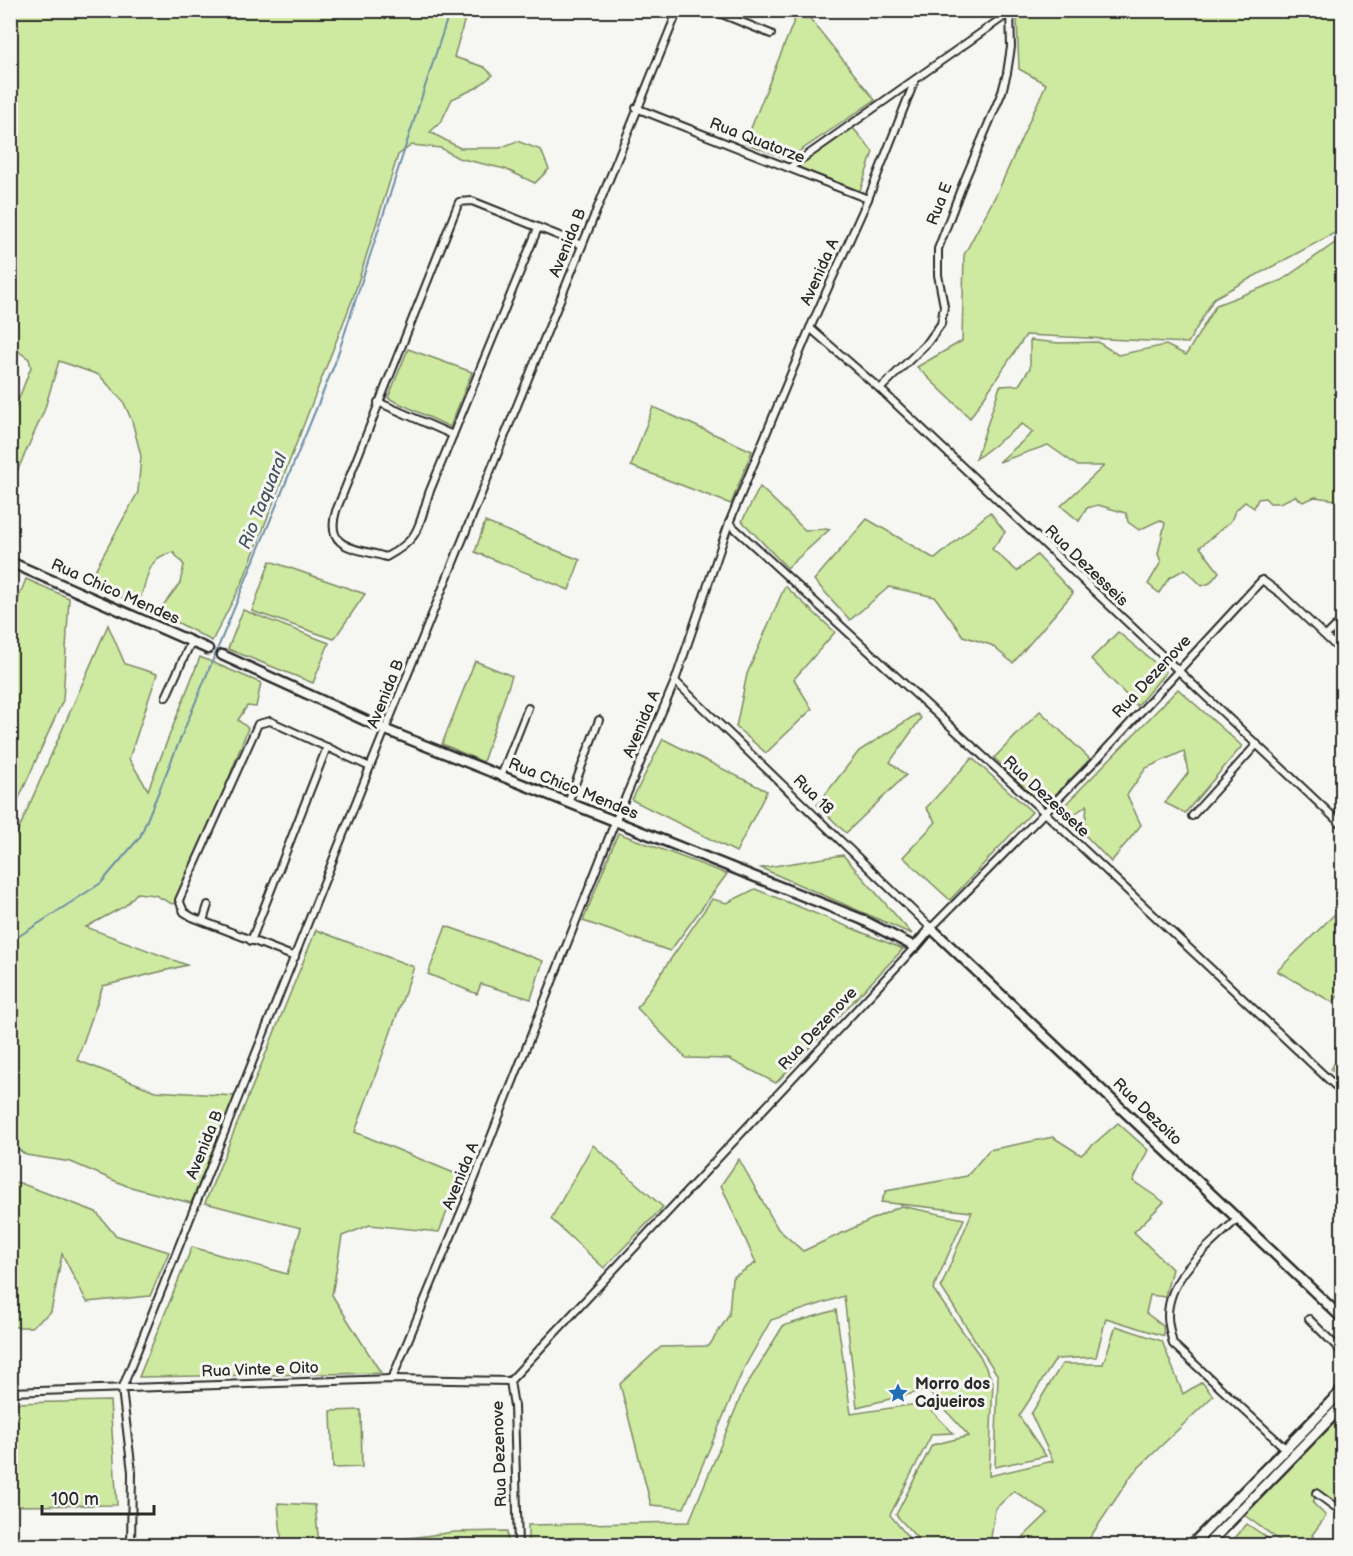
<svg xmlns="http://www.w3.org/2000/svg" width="1353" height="1556" viewBox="0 0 1353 1556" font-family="'Balsamiq Sans',sans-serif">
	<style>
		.green { fill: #cee9a0; stroke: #7c8a66; stroke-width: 1.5 }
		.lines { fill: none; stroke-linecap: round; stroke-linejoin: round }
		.stream { stroke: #6d8ea6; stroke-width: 2 }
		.minor-casing { stroke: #2b2b2b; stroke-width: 10 }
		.secondary-casing { stroke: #2b2b2b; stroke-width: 13 }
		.primary-casing { stroke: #2b2b2b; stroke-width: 14 }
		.minor { stroke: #f6f6f2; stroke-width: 6 }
		.secondary { stroke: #f6f6f2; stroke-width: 8 }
		.primary { stroke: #f6f6f2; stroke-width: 9 }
		.labels { text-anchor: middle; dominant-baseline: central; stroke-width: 6; stroke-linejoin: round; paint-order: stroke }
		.street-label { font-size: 16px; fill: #2b2b2b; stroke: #f6f6f2 }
		.poi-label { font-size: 16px; font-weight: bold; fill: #2b2b2b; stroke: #f6f6f2; text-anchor: start }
		.water-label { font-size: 18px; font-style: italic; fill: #46545e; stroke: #f6f6f2 }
	</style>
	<rect width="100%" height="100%" fill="#f6f6f2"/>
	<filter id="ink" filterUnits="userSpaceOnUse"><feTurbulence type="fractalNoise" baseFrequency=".0167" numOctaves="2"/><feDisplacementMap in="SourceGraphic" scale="12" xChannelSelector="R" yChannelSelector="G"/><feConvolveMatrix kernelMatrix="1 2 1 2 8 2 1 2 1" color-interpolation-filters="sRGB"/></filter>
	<g filter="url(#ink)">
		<g class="green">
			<polygon points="1028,10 1342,11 1342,229 1214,298 1188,343 1026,335 970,418 917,367 962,341 964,255 998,191 1046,84 1019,69 1017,18"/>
			<path d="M10 11H467L454 57 484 67 493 75 476 88 452 99 441 122 430 132 460 148H500L517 141 541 150 549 169 535 183 505 169 458 158 441 148 412 145 398 155 353 298 242 583 212 641 158 612 180 583 184 565 173 552C168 554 159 556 156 560 145 571 146 590 137 604L88 583 138 492 141 456 132 421 123 401 99 375 59 361 44 411 11 485V419L31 367 29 359 11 346Z"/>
			<polygon points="798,11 804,11 875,100 788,159 745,143"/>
			<polygon points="853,128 873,152 860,191 797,167"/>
			<polygon points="1342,238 1342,501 1315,497 1303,502 1295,496 1280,503 1270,503 1265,498 1258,499 1254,508 1245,502 1235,511 1231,521 1200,547 1219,572 1210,583 1202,586 1185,569 1169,578 1159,593 1148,584 1161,562 1158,554 1165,523 1160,520 1139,530 1128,522 1126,513 1098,505 1087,508 1079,521 1061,506 1104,466 1078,466 1048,445 999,462 1033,432 1022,424 976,459 1000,386 1019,385 1030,368 1030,340 1059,343 1098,342 1118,355 1166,345 1186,355 1216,305 1282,280"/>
			<polygon points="408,349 472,372 450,427 388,398"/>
			<polygon points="653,407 752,451 731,504 631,466"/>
			<polygon points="760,487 805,530 830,529 787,568 742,521"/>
			<polygon points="990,512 1005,532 992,549 1017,571 1037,555 1073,593 1013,663 991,645 963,636 935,597 889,587 850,620 814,580 867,519 935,559"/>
			<polygon points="485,522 580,560 569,590 475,552"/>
			<polygon points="270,561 365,594 334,639 252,611"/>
			<polygon points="26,579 69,598 63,700 11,816 11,617"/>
			<polygon points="785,586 835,632 794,679 812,709 766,753 736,727 747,674"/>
			<polygon points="243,610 329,643 313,683 228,649"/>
			<polygon points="108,625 125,664 157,674 129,759 148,790 200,657 261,683 256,707 247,706 238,720 248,728 184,896 172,904 155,895 137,893 125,906 86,927 187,965 103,986 77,1060 155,1091 235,1096 191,1203 127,1186 71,1162 26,1155 11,1144 11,847"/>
			<polygon points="1118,632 1166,672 1137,706 1091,659"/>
			<polygon points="475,661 512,676 483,762 442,744"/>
			<polygon points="1178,689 1242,746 1185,813 1165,803 1188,773 1184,751 1146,768 1127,795 1141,825 1111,862 1084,834 1087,805 1068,819 1060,810"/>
			<polygon points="1040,711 1090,759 1044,806 994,758"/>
			<polygon points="917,714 921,718 890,762 906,775 846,833 817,805 859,751"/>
			<polygon points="663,739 767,791 736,852 632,800"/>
			<polygon points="972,758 1032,812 950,900 903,857 936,822 926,808"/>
			<polygon points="618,833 727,874 670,951 583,921"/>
			<polygon points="843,855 912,934 761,868"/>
			<polygon points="755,889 903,949 776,1083 729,1059 686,1058 637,1008 712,899 727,903"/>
			<polygon points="1342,907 1342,993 1332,1002 1277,971"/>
			<polygon points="446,926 543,961 531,999 481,984 477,994 428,974"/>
			<polygon points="316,930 414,967 355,1132 461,1176 439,1232 370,1225 342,1236 332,1295 381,1373 139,1377 192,1247 287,1274 301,1228 205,1203"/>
			<polygon points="1342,1051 1342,1078 1331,1069"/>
			<polygon points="1118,1123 1148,1150 1133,1181 1164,1202 1134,1232 1172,1269 1165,1297 1150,1295 1146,1313 1163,1326 1164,1336 1106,1318 1096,1357 1056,1359 1019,1416 1046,1456 995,1467 998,1376 941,1287 972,1212 881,1202 886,1191 967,1176 989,1150 1053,1137 1081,1155"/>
			<polygon points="593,1145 663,1207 604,1268 551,1219"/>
			<polygon points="739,1159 778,1229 803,1251 901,1206 964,1219 933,1289 980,1356 993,1382 989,1476 1053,1461 1031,1414 1062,1364 1103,1364 1116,1326 1162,1341 1183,1394 1202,1382 1213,1396 1133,1473 1085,1545 1015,1545 1048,1513 1014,1491 995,1509 990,1545 938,1545 920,1541 896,1515 932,1445 969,1436 927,1390 857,1407 844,1296 771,1320 744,1368 684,1508 651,1505 620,1384 661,1347 709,1346 729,1315 732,1278 756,1263 721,1185"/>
			<polygon points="11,1182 20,1183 96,1212 115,1235 169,1252 150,1296 87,1302 62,1254 51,1312 31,1327 11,1327"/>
			<polygon points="836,1310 851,1414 924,1403 953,1433 932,1434 890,1515 914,1544 919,1545 528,1545 528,1525 689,1522 743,1391 783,1326"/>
			<polygon points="110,1401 117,1505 11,1506 11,1403"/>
			<polygon points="361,1410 362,1467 333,1468 331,1411"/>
			<polygon points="1342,1413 1342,1458 1336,1467 1342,1473 1342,1507 1317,1489 1313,1503 1326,1516 1312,1535 1319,1545 1286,1545 1244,1515"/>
			<polygon points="278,1503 315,1505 319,1545 282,1545"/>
			<polygon points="1247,1524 1278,1545 1229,1545"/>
			<polygon points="507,1531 508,1545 356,1545 455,1532"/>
		</g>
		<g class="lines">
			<polyline class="stream" points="10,942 101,883 140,837 335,363 450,10"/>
			<g class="minor-casing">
				<g id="minor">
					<polyline points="712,10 771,34"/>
					<polyline points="636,108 868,199"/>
					<polyline points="789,168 1012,11"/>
					<path d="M538 228 429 493C418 528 420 539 386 557 357 548 324 550 336 511L459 202 472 201 582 245"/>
					<polyline points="810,328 880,389 1342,825"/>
					<polyline points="880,389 928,342 941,324 944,306 938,275 938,249 962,186 1002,92 1007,73 1011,47 1010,12"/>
					<polyline points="378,402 453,435"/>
					<polyline points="729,523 1044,812 1342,1092"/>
					<polyline points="1326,636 1342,620"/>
					<polyline points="675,681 931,928 1098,758 1262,580 1281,594 1342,652"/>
					<polyline points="166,697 191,642"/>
					<polyline points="501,776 528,708"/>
					<polyline points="568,803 599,720"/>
					<polyline points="1192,816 1257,744"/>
					<polyline points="203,921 208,905"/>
					<polyline points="251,941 327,747"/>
					<polyline points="295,957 192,917 184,912 179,900 258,724 270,721 370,767"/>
					<path d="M1237 1219C1210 1246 1168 1275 1168 1316 1168 1325 1171 1335 1173 1344L1286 1449"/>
					<polyline points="1309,1319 1342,1352"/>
					<polyline points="392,1379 467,1198 615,822 675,681 729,523 810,328 868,199 915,80"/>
					<polyline points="10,1392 392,1379 510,1381"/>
					<polyline points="1316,1493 1342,1512"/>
					<polyline points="131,1546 132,1472 122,1389 370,767 678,10"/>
					<polyline points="518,1546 514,1406 510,1381 915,947"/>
				</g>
			</g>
			<g class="secondary-casing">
				<g id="secondary">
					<polyline points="10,562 208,649"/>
					<polyline points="222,655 386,730 861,919 915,947 931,928 1342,1318"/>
				</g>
			</g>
			<g class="primary-casing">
				<g id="primary">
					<polyline points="1191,1546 1342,1391"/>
					<polyline points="1206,1546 1342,1406"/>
				</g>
			</g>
			<use href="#minor" class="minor"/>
			<use href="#secondary" class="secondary"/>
			<use href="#primary" class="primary"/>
		</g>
	</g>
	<defs>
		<g id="sight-bare" transform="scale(1.62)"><path d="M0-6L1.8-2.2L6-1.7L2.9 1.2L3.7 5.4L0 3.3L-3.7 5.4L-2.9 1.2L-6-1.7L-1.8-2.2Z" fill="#1f6fb2" stroke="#f6f6f2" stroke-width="2.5" paint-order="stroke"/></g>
	</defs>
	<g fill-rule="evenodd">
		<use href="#sight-bare" x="898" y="1393"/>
	</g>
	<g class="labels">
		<g class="street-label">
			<text transform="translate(757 141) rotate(21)">Rua Quatorze</text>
			<text transform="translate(940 204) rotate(-69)">Rua E</text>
			<text transform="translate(568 243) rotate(-68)">Avenida B</text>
			<text transform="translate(820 272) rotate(-66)">Avenida A</text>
			<text transform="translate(1086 566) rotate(44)">Rua Dezesseis</text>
			<text transform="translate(115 592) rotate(24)">Rua Chico Mendes</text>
			<text transform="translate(1152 677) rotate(-47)">Rua Dezenove</text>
			<text transform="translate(386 694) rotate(-68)">Avenida B</text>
			<text transform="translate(642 724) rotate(-67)">Avenida A</text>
			<text transform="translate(573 789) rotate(22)">Rua Chico Mendes</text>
			<text transform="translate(813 795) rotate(44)">Rua 18</text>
			<text transform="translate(1046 797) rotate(43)">Rua Dezessete</text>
			<text transform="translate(818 1029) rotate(-47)">Rua Dezenove</text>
			<text transform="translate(1147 1112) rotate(44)">Rua Dezoito</text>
			<text transform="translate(205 1145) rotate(-68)">Avenida B</text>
			<text transform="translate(461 1176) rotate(-68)">Avenida A</text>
			<text transform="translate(260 1370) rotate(-2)">Rua Vinte e Oito</text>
			<text transform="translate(500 1454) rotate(-92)">Rua Dezenove</text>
		</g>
		<g class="poi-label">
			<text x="915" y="1384">Morro dos<tspan x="915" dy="18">Cajueiros</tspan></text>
		</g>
		<g class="water-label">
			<text transform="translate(263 501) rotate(-68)">Rio Taquaral</text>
		</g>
	</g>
	<rect width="1353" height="1556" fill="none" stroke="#f6f6f2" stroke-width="36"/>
	<rect x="18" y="18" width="1317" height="1520" fill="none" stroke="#2b2b2b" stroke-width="2" filter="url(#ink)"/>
	<path d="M42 1505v9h112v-9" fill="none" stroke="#2b2b2b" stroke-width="3"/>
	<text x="51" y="1505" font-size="18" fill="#2b2b2b" stroke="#f6f6f2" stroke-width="4.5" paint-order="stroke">100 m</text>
</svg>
